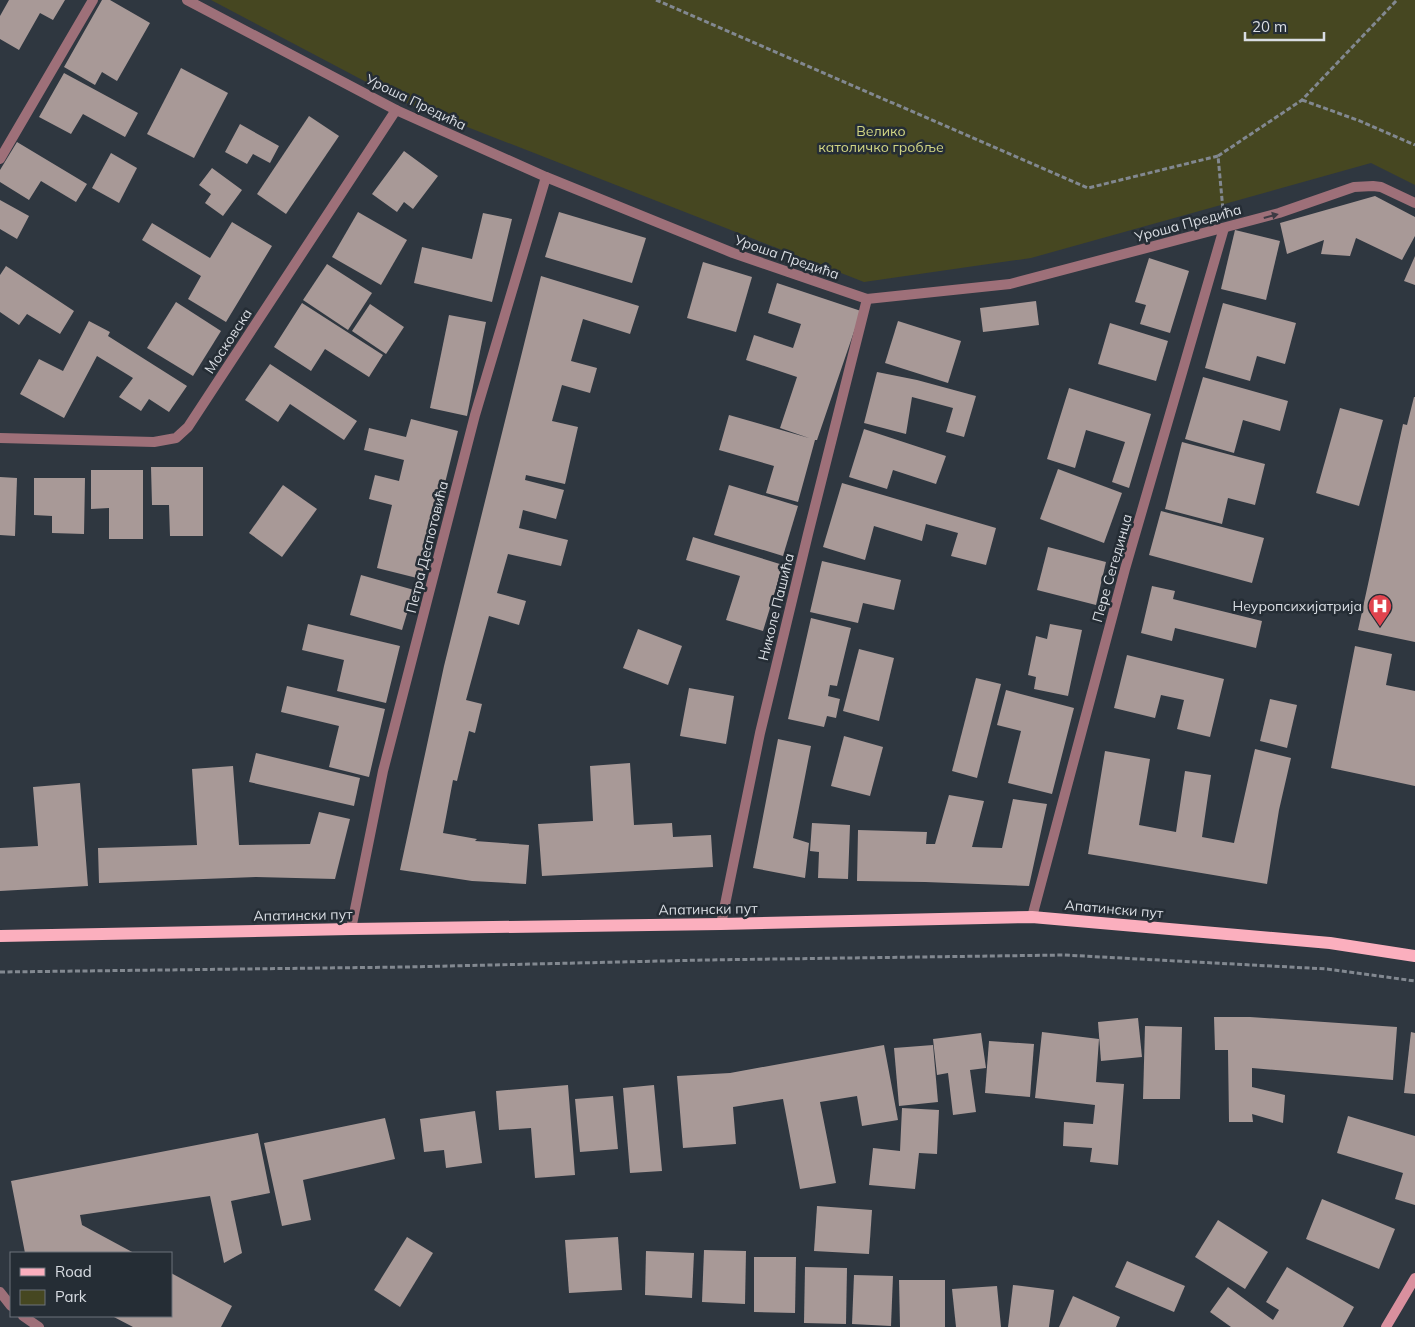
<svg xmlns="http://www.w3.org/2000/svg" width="1415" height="1327" viewBox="0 0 1415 1327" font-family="Mulish,sans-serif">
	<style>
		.green { fill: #464721 }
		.building { fill: #a89997 }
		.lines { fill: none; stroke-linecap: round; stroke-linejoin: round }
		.path { stroke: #828890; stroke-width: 3; stroke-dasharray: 5 2.5; stroke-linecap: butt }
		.street { stroke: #9e7079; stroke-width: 10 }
		.secondary { stroke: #d9909e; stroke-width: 10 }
		.primary { stroke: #fbafbe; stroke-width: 12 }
		.oneway { fill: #3d3a43 }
		.labels { text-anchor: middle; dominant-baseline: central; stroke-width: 5; stroke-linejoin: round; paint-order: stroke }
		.street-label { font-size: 14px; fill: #d9dde3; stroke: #252d35 }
		.park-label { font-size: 14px; fill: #d0d483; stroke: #252d35 }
		.poi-label { font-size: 14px; fill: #d9dde3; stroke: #252d35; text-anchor: end }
	</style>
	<rect width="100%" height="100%" fill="#2f3740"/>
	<polygon class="green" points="211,0 1415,0 1415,185 1371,163 1031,258 864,282 406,103"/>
	<g class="building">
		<polygon points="9,0 65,0 53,20 40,13 19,50 0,39 0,16"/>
		<polygon points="102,0 110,0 150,23 117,81 102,72 95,85 64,67"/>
		<polygon points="181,68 228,93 194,158 147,134"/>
		<polygon points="64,73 138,113 125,137 83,114 71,134 39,117"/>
		<polygon points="309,116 339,136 286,214 257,194"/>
		<polygon points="240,124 279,146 270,163 253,154 247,164 225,152"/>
		<polygon points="17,142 87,184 76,202 41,181 29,200 0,182 0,170"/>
		<polygon points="404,151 438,176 413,209 404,202 397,212 372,194"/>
		<polygon points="111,153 137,168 119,203 92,188"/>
		<polygon points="212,168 242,190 223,216 205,203 211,194 199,185"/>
		<polygon points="1375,196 1415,217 1415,236 1402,260 1356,238 1350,256 1321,254 1324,240 1287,254 1280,223"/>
		<polygon points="0,200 29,216 17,239 0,229"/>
		<polygon points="358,212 407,240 381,285 332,257"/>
		<polygon points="559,212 646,238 632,283 545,257"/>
		<polygon points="483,213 512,219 492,302 414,283 422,247 472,259"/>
		<polygon points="232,222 272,246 226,322 188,299 201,276 142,240 152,223 210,258"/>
		<polygon points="1235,230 1280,241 1266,300 1221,289"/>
		<polygon points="1415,256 1415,285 1404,281"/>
		<polygon points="1149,258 1189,271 1170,333 1140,324 1146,305 1135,302"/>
		<polygon points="703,262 752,277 736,332 687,318"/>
		<polygon points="327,264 372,293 348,330 303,300"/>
		<polygon points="6,266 74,311 60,334 27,314 19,325 0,312 0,275"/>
		<polygon points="541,276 639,306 630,334 583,319 571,361 597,368 590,393 562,385 552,421 578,427 565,484 526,475 525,480 564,490 556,519 523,510 519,528 568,540 561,566 508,554 497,593 526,601 519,625 489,616 466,700 482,704 475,733 469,731 457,781 453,780 443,833 477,839 475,841 529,845 526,884 472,881 400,870 444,666"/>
		<polygon points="777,283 861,311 817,440 815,440 798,502 766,493 774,466 719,450 729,415 809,438 780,428 797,377 746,360 754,335 793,348 801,324 768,313"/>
		<polygon points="1036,301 1039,325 983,332 980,308"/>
		<polygon points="176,302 221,331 193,376 147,348"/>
		<polygon points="302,303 383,355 369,377 325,349 311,371 274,347"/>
		<polygon points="1223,303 1296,323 1285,364 1257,356 1250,381 1205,368"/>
		<polygon points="370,304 404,327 386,354 352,331"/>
		<polygon points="449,315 486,322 467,416 430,408"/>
		<polygon points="89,321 110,332 108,336 187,386 169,412 149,399 141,411 119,397 133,378 97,356 64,418 20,394 39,359 63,371"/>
		<polygon points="898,321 961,341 948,383 885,363"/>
		<polygon points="1110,323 1168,341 1156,381 1098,364"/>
		<polygon points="270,364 357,421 344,440 290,404 278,422 245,400"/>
		<polygon points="877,372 917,380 976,396 964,437 946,432 953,408 912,397 906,434 864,423"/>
		<polygon points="1203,377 1288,401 1280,431 1243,420 1234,453 1185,439"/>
		<polygon points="1069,388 1151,414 1129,488 1112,482 1125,442 1086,430 1075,468 1047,459"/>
		<polygon points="1414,397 1415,397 1415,642 1358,630 1403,424 1407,425"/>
		<polygon points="1340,408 1383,420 1359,506 1316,493"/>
		<polygon points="411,419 458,431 421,579 377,568 392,505 369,499 375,475 399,481 404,460 364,450 369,428 406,437"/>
		<polygon points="864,429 946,456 936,484 893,470 887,489 849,477"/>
		<polygon points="1182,442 1265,464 1255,505 1228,498 1222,524 1165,509"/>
		<polygon points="151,467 203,467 203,536 170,536 169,505 152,505"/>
		<polygon points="1058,469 1122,493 1104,543 1040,519"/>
		<polygon points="91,470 143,470 143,539 109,539 109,508 91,509"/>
		<polygon points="0,477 17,478 15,536 0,535"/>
		<polygon points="34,478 85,478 84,534 52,533 52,516 34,515"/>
		<polygon points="842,483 996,528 986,565 951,556 958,533 926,524 922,541 874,526 865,560 823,547"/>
		<polygon points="283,485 317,509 282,557 249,533"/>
		<polygon points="729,485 798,506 783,556 714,535"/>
		<polygon points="1161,511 1264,538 1252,583 1149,555"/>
		<polygon points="693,537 783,565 763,631 726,620 740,576 686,560"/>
		<polygon points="1048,547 1106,562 1096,605 1037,590"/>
		<polygon points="822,561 901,580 894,610 863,603 858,623 810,612"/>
		<polygon points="361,575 414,590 402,630 350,615"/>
		<polygon points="1152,586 1175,591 1173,599 1262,621 1256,648 1175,628 1172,641 1141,633"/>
		<polygon points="811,618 851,628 837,686 830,685 828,696 840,699 836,718 827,716 824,727 788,719"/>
		<polygon points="308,624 400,646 386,703 337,691 344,660 302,650"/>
		<polygon points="1050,624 1082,630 1068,696 1034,689 1036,677 1028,675 1036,636 1047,639"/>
		<polygon points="638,629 682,646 668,685 623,668"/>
		<polygon points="1355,646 1392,654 1386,685 1415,691 1415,786 1331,768"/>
		<polygon points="859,649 894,658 879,721 843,711"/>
		<polygon points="1127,655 1224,679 1210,737 1177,729 1184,700 1161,695 1155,718 1114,708"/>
		<polygon points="976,678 1001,684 977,778 952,771"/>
		<polygon points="287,686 385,709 369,777 329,767 339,726 281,712"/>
		<polygon points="689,688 734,696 726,744 680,736"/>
		<polygon points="1006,690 1074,708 1052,794 1008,783 1021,731 997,725"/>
		<polygon points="1270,699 1297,705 1287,748 1260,741"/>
		<polygon points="844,736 883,747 870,796 831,786"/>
		<polygon points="778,739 811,746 793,838 809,843 805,878 753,868"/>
		<polygon points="1255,749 1291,758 1279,810 1267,884 1088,854 1105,751 1150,759 1139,825 1176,832 1185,771 1211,775 1202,837 1234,843"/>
		<polygon points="256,753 360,778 354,806 249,782"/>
		<polygon points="630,763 634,825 672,823 673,837 711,835 713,867 542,876 538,824 593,821 590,766"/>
		<polygon points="233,766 239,845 310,844 319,812 350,819 335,879 256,877 99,883 98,848 197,845 192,769"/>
		<polygon points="80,783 88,886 0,891 0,848 38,846 33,787"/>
		<polygon points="949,795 984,801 972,847 1002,848 1013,799 1047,804 1029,886 925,882 857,881 858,830 927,832 926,844 935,844"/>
		<polygon points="812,823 850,825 848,879 818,878 819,852 810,851"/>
		<polygon points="1214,1017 1250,1017 1397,1027 1393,1080 1252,1068 1252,1087 1285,1095 1283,1123 1252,1114 1253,1122 1229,1122 1228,1050 1215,1050"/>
		<polygon points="1138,1018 1142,1057 1101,1061 1098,1022"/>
		<polygon points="1145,1026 1182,1027 1180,1099 1143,1099"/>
		<polygon points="1042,1032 1099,1039 1096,1082 1124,1084 1118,1165 1090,1162 1092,1148 1063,1146 1064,1122 1093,1124 1095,1105 1035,1098"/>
		<polygon points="1411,1032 1415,1033 1415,1094 1404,1093"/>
		<polygon points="981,1033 986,1068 970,1070 976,1112 953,1115 948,1073 937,1075 933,1039"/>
		<polygon points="989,1041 1034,1044 1030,1097 985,1093"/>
		<polygon points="884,1045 898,1120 862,1126 857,1096 820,1102 836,1183 800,1189 783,1099 733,1107 736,1144 683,1148 677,1076 730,1073"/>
		<polygon points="933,1045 938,1102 899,1106 894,1048"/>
		<polygon points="568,1085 575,1175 535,1178 531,1128 499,1130 496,1091"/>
		<polygon points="654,1085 662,1171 630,1173 623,1088"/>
		<polygon points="613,1096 618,1149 580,1152 575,1099"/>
		<polygon points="902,1108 939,1110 937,1154 919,1153 915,1189 869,1185 873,1148 900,1151"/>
		<polygon points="475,1111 482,1163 446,1168 444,1150 424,1152 420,1119"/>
		<polygon points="1348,1116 1415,1136 1415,1205 1395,1199 1403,1173 1337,1153"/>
		<polygon points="385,1118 395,1159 303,1180 311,1220 282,1226 264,1143"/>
		<polygon points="258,1133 270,1193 231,1201 242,1253 224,1263 210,1196 80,1215 82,1225 134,1253 25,1253 11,1181"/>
		<polygon points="1322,1199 1395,1229 1379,1269 1306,1239"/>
		<polygon points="817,1206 872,1210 869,1254 814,1251"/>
		<polygon points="1218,1220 1268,1252 1245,1289 1195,1257"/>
		<polygon points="407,1237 433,1253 400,1307 374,1290"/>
		<polygon points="618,1237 622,1290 569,1293 565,1240"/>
		<polygon points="704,1250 746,1251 745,1304 702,1302"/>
		<polygon points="646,1251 694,1253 692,1298 645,1295"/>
		<polygon points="754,1257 796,1257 795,1313 754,1312"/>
		<polygon points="1127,1261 1185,1286 1174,1312 1115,1287"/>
		<polygon points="805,1267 847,1268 846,1324 804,1323"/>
		<polygon points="1287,1267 1354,1307 1343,1327 1231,1327 1210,1312 1228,1287 1273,1320 1279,1310 1266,1302"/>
		<polygon points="171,1273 232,1306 221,1327 133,1327 112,1316 171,1316"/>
		<polygon points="854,1275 893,1276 891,1326 852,1324"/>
		<polygon points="899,1280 945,1280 945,1327 900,1327"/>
		<polygon points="1013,1285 1054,1290 1049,1327 1008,1327"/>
		<polygon points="997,1286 1001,1327 956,1327 952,1289"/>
		<polygon points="1073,1296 1120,1317 1116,1327 1059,1327"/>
	</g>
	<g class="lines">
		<g class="path">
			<polyline points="656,0 1088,188 1218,156 1223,210"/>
			<polyline points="1302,100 1360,121 1415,145"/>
			<polyline points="1218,156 1302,100 1397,0"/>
			<polyline points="0,972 406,967 705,960 1064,955 1327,969 1415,981"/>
		</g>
		<g class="street">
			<polyline points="187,0 396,110 546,177 733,253 867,299 1010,284 1279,213 1354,187 1373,186 1381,187 1415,203"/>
			<polyline points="0,159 93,0"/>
			<polyline points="0,438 154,442 176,438 188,427 396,110"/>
			<polyline points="1032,917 1125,569 1224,228"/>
			<polyline points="721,924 760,733 808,534 867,299"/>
			<polyline points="351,929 383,771 475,415 546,177"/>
			<polyline points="0,1292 11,1306"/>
			<polyline points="23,1316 39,1327"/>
		</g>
		<polyline class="secondary" points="1386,1327 1415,1278"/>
		<polyline class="primary" points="0,936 351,929 721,924 1032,917 1330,943 1415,956"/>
	</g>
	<defs><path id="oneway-solid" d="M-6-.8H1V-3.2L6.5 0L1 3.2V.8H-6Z" transform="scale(1.25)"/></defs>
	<use class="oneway" href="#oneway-solid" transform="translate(1271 216) rotate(-15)"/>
	<defs>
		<g id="hospital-pin" transform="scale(1.25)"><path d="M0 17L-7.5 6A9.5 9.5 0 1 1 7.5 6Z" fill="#e0444e" stroke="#252d35"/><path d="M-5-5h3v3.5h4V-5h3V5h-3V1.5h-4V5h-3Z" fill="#fff"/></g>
	</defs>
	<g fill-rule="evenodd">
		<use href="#hospital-pin" x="1380" y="606"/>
	</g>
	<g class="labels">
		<g class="street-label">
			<text transform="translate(416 102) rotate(26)">Уроша Предића</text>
			<text transform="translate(1188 223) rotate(-15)">Уроша Предића</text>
			<text transform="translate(787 257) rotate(19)">Уроша Предића</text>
			<text transform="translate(228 341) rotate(-57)">Московска</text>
			<text transform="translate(427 547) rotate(-76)">Петра Деспотовића</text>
			<text transform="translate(1112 568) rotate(-74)">Пере Сегединца</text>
			<text transform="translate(776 607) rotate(-76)">Николе Пашића</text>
			<text transform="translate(708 909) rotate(-1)">Апатински пут</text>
			<text transform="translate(1114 909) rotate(5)">Апатински пут</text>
			<text transform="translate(303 915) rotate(-1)">Апатински пут</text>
		</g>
		<g class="park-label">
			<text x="881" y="131">Велико<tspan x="881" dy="16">католичко гробље</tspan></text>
		</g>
		<g class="poi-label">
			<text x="1362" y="606">Неуропсихијатрија</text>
		</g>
	</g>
	<rect x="10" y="1252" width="162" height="65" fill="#252d35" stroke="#6d737b"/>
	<rect x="20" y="1268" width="25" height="8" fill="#fbafbe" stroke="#6d737b"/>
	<text x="55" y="1277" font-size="15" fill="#d9dde3">Road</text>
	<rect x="20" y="1290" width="25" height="15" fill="#464721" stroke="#6d737b"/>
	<text x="55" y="1302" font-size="15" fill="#d9dde3">Park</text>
	<path d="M1245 32v8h79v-8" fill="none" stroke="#d9dde3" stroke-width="2.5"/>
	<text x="1252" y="32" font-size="15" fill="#d9dde3" stroke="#252d35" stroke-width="4" paint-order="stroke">20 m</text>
</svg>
